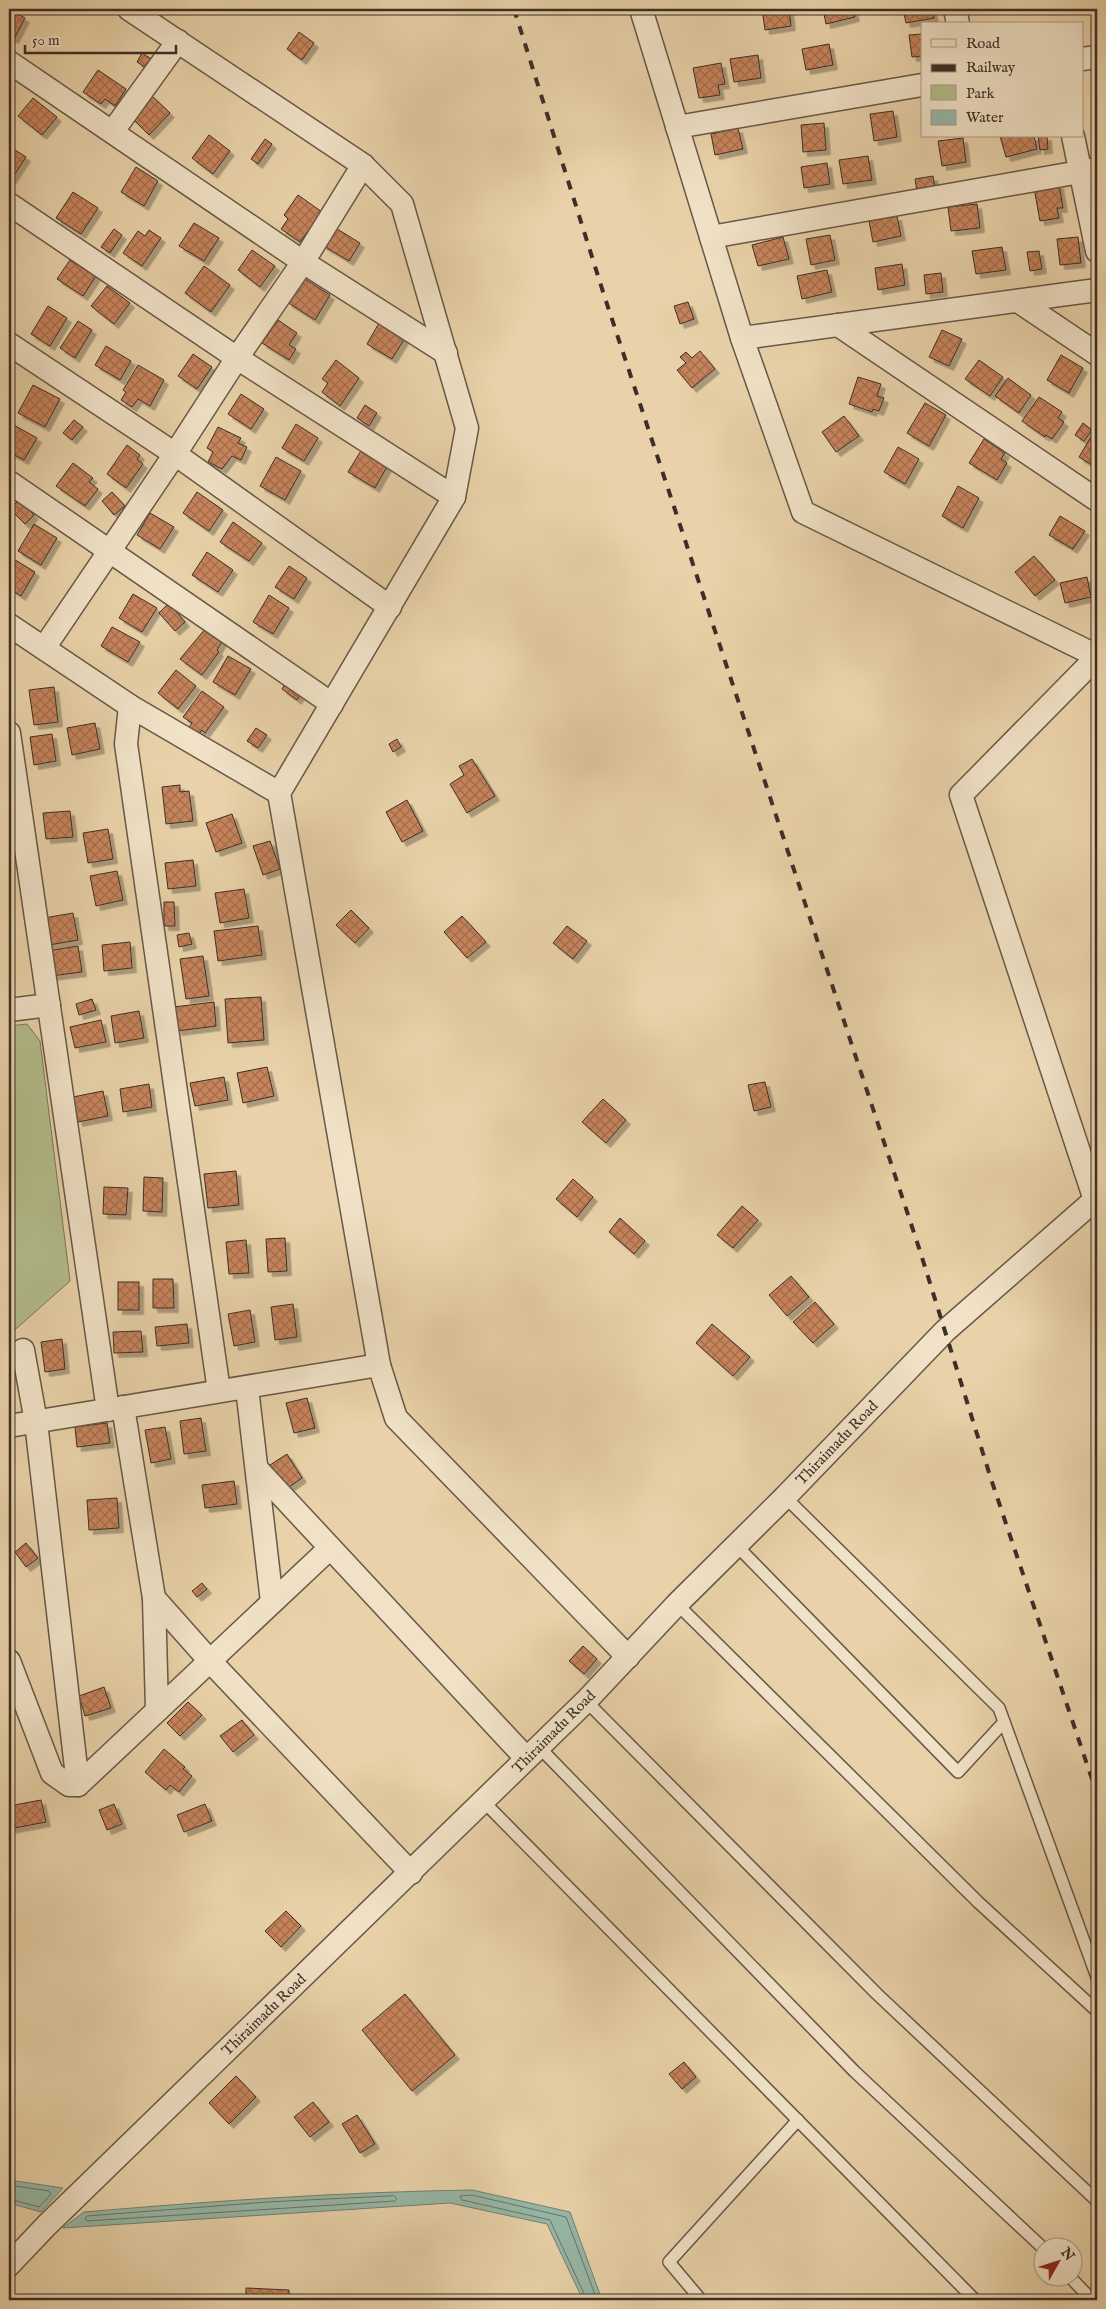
<svg xmlns="http://www.w3.org/2000/svg" width="1106" height="2309" viewBox="0 0 1106 2309" font-family="'IM FELL English',serif">
	<style>
		.green { fill: #b3bd8b; stroke: #78765a }
		.water { fill: #97b8a7; stroke: #738174 }
		.lines { fill: none; stroke-linecap: round; stroke-linejoin: round }
		.shore { stroke: #6a7468; stroke-width: 1 }
		.building { fill: url(#building-cross-hatch); stroke: #3c2f28; filter: url(#shadow) }
		.lane-casing { stroke: #675848; stroke-width: 14 }
		.street-casing { stroke: #675848; stroke-width: 25 }
		.lane { stroke: #f1e2c7; stroke-width: 11 }
		.street { stroke: #f1e2c7; stroke-width: 22 }
		.rail { stroke: #3c2f28; stroke-width: 4; stroke-dasharray: 9 9; stroke-linecap: butt }
		.labels { text-anchor: middle; dominant-baseline: central; stroke-width: 4; stroke-linejoin: round; paint-order: stroke }
		.street-label { font-size: 15px; fill: #3c2f28; stroke: #f1e2c7 }
	</style>
	<defs>
		<pattern id="building-cross-hatch" width="8" height="8" patternUnits="userSpaceOnUse" patternTransform="scale(1.25)"><rect width="8" height="8" fill="#c8845c"/><path d="M0 0l8 8M0 8l8-8" fill="none" stroke="#a46c4c"/></pattern>
		<filter id="shadow"><feDropShadow dx="4.5" dy="4.5" stdDeviation="0" flood-color="#0004"/></filter>
	</defs>
	<rect width="100%" height="100%" fill="#e9d2a9"/>
	<filter id="stains"><feTurbulence type="fractalNoise" baseFrequency=".004" numOctaves="4"/><feColorMatrix values="0 0 0 0 .2 0 0 0 0 .09 0 0 0 0 .02 0 0 0 .5 -.17"/></filter>
	<radialGradient id="worn" r=".72"><stop offset=".6" stop-color="#630" stop-opacity="0"/><stop offset="1" stop-color="#630" stop-opacity=".3"/></radialGradient>
	<polygon class="green" points="27,1024 40,1041 70,1281 9,1335 9,1026"/>
	<g class="water">
		<polygon points="9,2180 63,2188 41,2212 9,2203"/>
		<path d="M472 2190 570 2212 602 2300H583L547 2224 450 2203 63 2228 84 2212C213 2201 342 2192 472 2190Z"/>
	</g>
	<g class="lines">
		<g class="shore">
			<polyline points="9,2185 49,2191 51,2194 39,2207 9,2199"/>
			<polygon points="394,2196 397,2199 395,2201 87,2221 85,2219 87,2216 267,2202"/>
			<polyline points="587,2300 550,2220 462,2200 460,2196 472,2195 566,2217 597,2300"/>
		</g>
	</g>
	<g class="building">
		<polygon points="9,9 25,18 14,39 9,36"/>
		<polygon points="762,9 789,9 791,26 765,30"/>
		<polygon points="823,9 853,9 855,17 826,24"/>
		<polygon points="903,9 932,9 934,18 906,23"/>
		<polygon points="299,32 314,43 302,60 287,49"/>
		<polygon points="922,34 922,56 912,57 909,35"/>
		<polygon points="829,44 833,65 806,70 802,49"/>
		<polygon points="142,53 153,60 148,69 137,62"/>
		<polygon points="758,55 761,78 734,82 730,59"/>
		<polygon points="721,63 725,84 718,85 720,95 699,98 693,68"/>
		<polygon points="98,70 126,89 115,106 105,99 101,104 83,92"/>
		<polygon points="151,95 170,113 149,135 131,117"/>
		<polygon points="33,98 57,117 42,135 18,116"/>
		<polygon points="893,111 897,137 874,141 870,114"/>
		<polygon points="824,123 826,150 803,152 801,125"/>
		<polygon points="738,128 743,149 715,155 711,134"/>
		<polygon points="209,135 230,151 213,174 192,158"/>
		<polygon points="1000,136 1034,136 1037,149 1006,157"/>
		<polygon points="1038,136 1047,136 1048,149 1040,150"/>
		<polygon points="963,138 966,162 942,166 938,141"/>
		<polygon points="265,139 272,144 258,164 251,159"/>
		<polygon points="9,146 26,157 9,183"/>
		<polygon points="868,156 872,180 843,184 839,160"/>
		<polygon points="827,163 830,184 804,188 801,167"/>
		<polygon points="136,167 158,181 144,206 121,192"/>
		<polygon points="933,176 935,188 917,191 915,179"/>
		<polygon points="1059,184 1063,208 1057,208 1059,218 1040,221 1034,188"/>
		<polygon points="73,192 98,208 81,234 56,218"/>
		<polygon points="298,195 322,212 300,242 281,229 288,219 284,215"/>
		<polygon points="977,204 980,228 951,231 948,207"/>
		<polygon points="897,216 901,236 873,242 869,221"/>
		<polygon points="194,223 219,238 204,261 179,246"/>
		<polygon points="334,227 360,243 349,261 322,245"/>
		<polygon points="114,229 122,235 110,253 101,247"/>
		<polygon points="149,230 161,238 142,266 123,253 138,231 145,236"/>
		<polygon points="830,235 835,260 811,265 806,239"/>
		<polygon points="783,237 789,259 758,266 752,245"/>
		<polygon points="1078,237 1081,263 1060,265 1057,239"/>
		<polygon points="1002,247 1006,270 976,274 972,251"/>
		<polygon points="252,250 275,266 260,287 238,270"/>
		<polygon points="1039,251 1042,269 1030,271 1027,252"/>
		<polygon points="70,260 96,276 83,296 57,279"/>
		<polygon points="902,264 905,285 878,290 875,268"/>
		<polygon points="204,266 230,285 211,312 185,293"/>
		<polygon points="827,270 832,292 802,299 797,276"/>
		<polygon points="941,273 943,292 926,294 924,275"/>
		<polygon points="302,277 330,295 315,320 287,302"/>
		<polygon points="107,286 130,303 114,324 91,306"/>
		<polygon points="688,302 694,319 680,324 674,306"/>
		<polygon points="48,306 67,318 50,346 31,334"/>
		<polygon points="278,320 297,333 289,345 296,349 289,360 262,343"/>
		<polygon points="78,321 92,330 75,358 60,348"/>
		<polygon points="379,323 405,338 392,359 367,344"/>
		<polygon points="942,330 962,339 949,366 929,357"/>
		<polygon points="106,346 131,361 120,380 95,365"/>
		<polygon points="700,351 715,369 692,388 677,370 686,363 680,357 686,352 692,358"/>
		<polygon points="193,354 212,367 197,389 178,376"/>
		<polygon points="1061,355 1083,368 1069,393 1047,380"/>
		<polygon points="336,360 359,378 340,406 322,392 328,383 322,379"/>
		<polygon points="979,360 1003,377 990,396 965,379"/>
		<polygon points="138,365 164,380 150,406 138,399 132,407 121,400 126,392 123,390"/>
		<polygon points="858,377 881,384 877,396 884,398 879,411 873,409 872,412 849,404"/>
		<polygon points="1008,378 1031,395 1019,413 995,396"/>
		<polygon points="33,385 60,399 45,427 18,413"/>
		<polygon points="241,394 264,409 251,429 228,414"/>
		<polygon points="1039,397 1062,412 1058,418 1064,422 1052,439 1046,435 1045,437 1022,421"/>
		<polygon points="925,403 946,415 929,446 907,433"/>
		<polygon points="365,405 377,413 369,426 357,418"/>
		<polygon points="844,416 859,436 836,452 822,432"/>
		<polygon points="74,420 83,427 72,440 63,433"/>
		<polygon points="1083,423 1092,430 1084,441 1075,435"/>
		<polygon points="12,424 37,438 24,460 9,452 9,429"/>
		<polygon points="296,424 318,438 304,461 282,448"/>
		<polygon points="218,427 241,438 238,443 247,447 241,460 232,456 222,469 208,462 213,452 207,448"/>
		<polygon points="1091,437 1097,441 1097,468 1079,457"/>
		<polygon points="984,439 1005,453 1001,459 1007,463 997,480 969,463"/>
		<polygon points="127,445 140,455 137,459 143,464 126,488 107,474"/>
		<polygon points="898,447 919,459 905,484 884,472"/>
		<polygon points="362,449 388,465 375,488 348,472"/>
		<polygon points="276,457 301,471 285,500 260,486"/>
		<polygon points="73,463 93,478 89,482 98,489 85,506 56,486"/>
		<polygon points="958,486 979,498 963,528 942,516"/>
		<polygon points="112,492 125,506 114,515 102,501"/>
		<polygon points="197,492 223,510 209,531 183,513"/>
		<polygon points="19,500 34,515 25,524 10,509"/>
		<polygon points="150,513 174,527 160,549 137,535"/>
		<polygon points="1060,516 1085,531 1073,549 1049,535"/>
		<polygon points="233,522 262,543 249,561 220,542"/>
		<polygon points="34,524 57,538 41,565 18,551"/>
		<polygon points="207,552 233,570 218,592 192,575"/>
		<polygon points="1034,556 1055,580 1035,596 1015,572"/>
		<polygon points="12,558 35,572 21,596 9,588 9,564"/>
		<polygon points="289,566 307,578 294,599 275,587"/>
		<polygon points="1087,577 1091,597 1065,603 1060,583"/>
		<polygon points="133,594 157,608 142,632 119,618"/>
		<polygon points="269,595 289,608 273,634 253,622"/>
		<polygon points="169,603 185,622 175,631 159,613"/>
		<polygon points="112,627 140,642 128,662 101,646"/>
		<polygon points="206,628 223,640 217,650 219,652 202,675 180,659"/>
		<polygon points="228,656 251,669 235,695 213,682"/>
		<polygon points="176,670 196,686 178,709 158,693"/>
		<polygon points="289,678 304,689 297,700 282,689"/>
		<polygon points="54,687 58,722 34,725 29,690"/>
		<polygon points="202,691 224,707 205,733 202,730 196,737 187,730 192,723 183,717"/>
		<polygon points="95,723 100,749 72,755 67,728"/>
		<polygon points="256,728 267,735 258,748 247,741"/>
		<polygon points="52,734 56,761 34,765 30,737"/>
		<polygon points="397,739 401,747 393,752 389,744"/>
		<polygon points="472,759 495,796 467,813 450,784 464,775 459,766"/>
		<polygon points="180,785 180,792 189,791 193,821 166,824 162,787"/>
		<polygon points="407,800 423,831 402,842 386,812"/>
		<polygon points="70,811 73,837 46,839 43,813"/>
		<polygon points="232,814 242,843 216,852 206,823"/>
		<polygon points="108,829 113,859 88,863 83,833"/>
		<polygon points="270,841 280,869 263,875 253,846"/>
		<polygon points="193,860 196,886 168,889 165,863"/>
		<polygon points="117,871 123,900 96,906 90,876"/>
		<polygon points="244,889 249,918 220,923 215,893"/>
		<polygon points="164,902 174,902 175,926 164,926"/>
		<polygon points="351,910 369,928 355,943 336,925"/>
		<polygon points="73,913 78,940 49,945 44,918"/>
		<polygon points="462,916 486,942 467,958 444,932"/>
		<polygon points="258,926 262,955 218,961 214,931"/>
		<polygon points="567,926 587,941 573,959 553,943"/>
		<polygon points="189,933 192,944 179,947 177,935"/>
		<polygon points="130,942 132,968 104,971 102,945"/>
		<polygon points="78,946 82,972 51,976 47,951"/>
		<polygon points="203,956 209,996 186,999 180,959"/>
		<polygon points="261,997 264,1040 228,1043 225,999"/>
		<polygon points="92,999 96,1010 79,1015 76,1004"/>
		<polygon points="214,1002 216,1026 177,1031 174,1007"/>
		<polygon points="139,1011 144,1038 115,1043 111,1016"/>
		<polygon points="101,1020 106,1042 75,1048 70,1027"/>
		<polygon points="267,1067 274,1096 243,1103 237,1073"/>
		<polygon points="224,1077 228,1100 195,1106 190,1083"/>
		<polygon points="765,1082 771,1107 754,1111 748,1085"/>
		<polygon points="149,1084 152,1107 123,1112 120,1089"/>
		<polygon points="103,1091 108,1116 78,1122 73,1097"/>
		<polygon points="603,1099 626,1120 606,1143 582,1122"/>
		<polygon points="236,1171 239,1205 208,1208 204,1174"/>
		<polygon points="144,1177 163,1178 162,1212 143,1211"/>
		<polygon points="573,1179 593,1197 577,1217 556,1199"/>
		<polygon points="104,1187 128,1188 126,1215 103,1214"/>
		<polygon points="742,1206 758,1220 733,1248 717,1235"/>
		<polygon points="620,1218 645,1241 634,1254 609,1232"/>
		<polygon points="285,1238 287,1271 268,1272 266,1239"/>
		<polygon points="246,1240 249,1273 229,1274 226,1242"/>
		<polygon points="791,1276 809,1297 787,1316 769,1295"/>
		<polygon points="153,1279 173,1279 174,1308 153,1308"/>
		<rect x="118" y="1282" width="21" height="28"/>
		<polygon points="815,1302 834,1324 813,1343 793,1322"/>
		<polygon points="293,1304 297,1337 275,1340 271,1307"/>
		<polygon points="250,1310 255,1342 234,1346 228,1314"/>
		<polygon points="187,1324 189,1343 157,1346 155,1327"/>
		<polygon points="712,1324 750,1357 733,1376 696,1343"/>
		<polygon points="141,1331 143,1352 114,1353 113,1332"/>
		<polygon points="62,1339 65,1369 45,1372 41,1342"/>
		<polygon points="307,1398 315,1428 294,1433 286,1403"/>
		<polygon points="201,1418 206,1451 184,1454 180,1421"/>
		<polygon points="107,1423 110,1443 77,1447 75,1427"/>
		<polygon points="165,1427 171,1459 151,1463 145,1430"/>
		<polygon points="287,1454 302,1478 286,1489 270,1465"/>
		<polygon points="234,1481 237,1504 205,1508 202,1485"/>
		<polygon points="117,1498 119,1528 89,1530 87,1500"/>
		<polygon points="26,1543 38,1558 26,1567 15,1552"/>
		<polygon points="202,1583 207,1589 197,1597 192,1591"/>
		<polygon points="583,1646 597,1659 584,1674 569,1661"/>
		<polygon points="104,1687 111,1708 85,1716 79,1696"/>
		<polygon points="188,1702 202,1715 180,1736 167,1723"/>
		<polygon points="242,1720 254,1735 233,1752 220,1736"/>
		<polygon points="164,1749 185,1767 183,1769 192,1776 179,1792 170,1785 166,1790 145,1772"/>
		<polygon points="41,1800 46,1822 9,1829 9,1806"/>
		<polygon points="114,1804 122,1824 107,1830 99,1810"/>
		<polygon points="205,1804 212,1821 184,1832 177,1815"/>
		<polygon points="286,1911 301,1926 281,1947 265,1931"/>
		<polygon points="405,1994 455,2055 412,2091 362,2030"/>
		<polygon points="684,2062 696,2077 682,2089 669,2074"/>
		<polygon points="236,2076 256,2097 229,2124 209,2103"/>
		<polygon points="313,2102 329,2122 310,2137 294,2117"/>
		<polygon points="357,2115 375,2144 360,2153 342,2124"/>
		<polygon points="246,2288 289,2290 289,2300 246,2300"/>
		<polygon points="201,2296 202,2300 177,2300 177,2299"/>
	</g>
	<g class="lines">
		<g class="lane-casing">
			<g id="lane">
				<polyline points="785,1497 999,1708 1097,1977"/>
				<polyline points="737,1546 958,1772 1004,1722"/>
				<polyline points="677,1604 978,1902 1097,2011"/>
				<polyline points="586,1701 877,1994 1097,2201"/>
				<polyline points="538,1746 854,2071 1044,2249"/>
				<polyline points="484,1802 975,2300"/>
				<polyline points="1069,2276 1092,2300"/>
				<polyline points="701,2300 669,2262 798,2120"/>
			</g>
		</g>
		<g class="street-casing">
			<g id="street">
				<polyline points="129,9 363,165 402,204 467,428 454,497 279,793 379,1365 396,1418 628,1657"/>
				<polyline points="641,9 742,338 803,512 1097,656"/>
				<polyline points="955,9 958,24"/>
				<polyline points="1082,59 1097,57"/>
				<polyline points="9,62 303,262 446,353"/>
				<polyline points="677,127 922,85"/>
				<polyline points="113,131 178,41"/>
				<polyline points="1073,136 1097,251"/>
				<polyline points="9,204 237,358 454,497"/>
				<polyline points="711,237 1097,169"/>
				<polyline points="1018,301 1097,354"/>
				<polyline points="838,325 1097,500"/>
				<polyline points="742,338 1097,290"/>
				<polyline points="9,344 175,454 390,607"/>
				<polyline points="9,482 332,704"/>
				<polyline points="9,625 130,706 279,793"/>
				<polyline points="44,648 175,454 237,358 303,262 363,165"/>
				<polyline points="130,706 126,744 219,1391"/>
				<polyline points="9,733 108,1410"/>
				<polyline points="9,1010 49,1005"/>
				<polyline points="1095,1200 961,795 1097,657"/>
				<polyline points="23,1350 36,1422 78,1785"/>
				<polyline points="247,1388 272,1602"/>
				<polyline points="123,1407 154,1598 210,1661 411,1873"/>
				<polyline points="9,1426 379,1365"/>
				<polyline points="258,1470 526,1758"/>
				<polyline points="154,1598 157,1710"/>
				<polyline points="9,1661 52,1773 69,1785 78,1785 329,1549"/>
				<polyline points="9,2265 47,2225 586,1701 677,1604 785,1497 945,1331 1097,1198"/>
			</g>
		</g>
		<use href="#lane" class="lane"/>
		<use href="#street" class="street"/>
		<polyline class="rail" points="514,9 604,295 920,1251 991,1479 1097,1794"/>
	</g>
	<g class="labels">
		<g class="street-label">
			<text transform="translate(837 1443) rotate(-46)">Thiraimadu Road</text>
			<text transform="translate(554 1732) rotate(-45)">Thiraimadu Road</text>
			<text transform="translate(264 2015) rotate(-44)">Thiraimadu Road</text>
		</g>
	</g>
	<rect width="1106" height="2309" fill="none" stroke="#e9d2a9" stroke-width="30"/>
	<rect x="10" y="10" width="1086" height="2289" fill="none" stroke="#3c2f28" stroke-width="2.5"/>
	<rect x="15" y="15" width="1076" height="2279" fill="none" stroke="#3c2f28"/>
	<rect x="921" y="22" width="162" height="115" fill="#f1e2c7" stroke="#a99a87"/>
	<rect x="931" y="39" width="25" height="8" fill="#f1e2c7" stroke="#a99a87"/>
	<text x="966" y="48" font-size="15" fill="#3c2f28">Road</text>
	<rect x="931" y="64" width="25" height="8" fill="#3c2f28" stroke="#a99a87"/>
	<text x="966" y="72" font-size="15" fill="#3c2f28">Railway</text>
	<rect x="931" y="85" width="25" height="15" fill="#b3bd8b" stroke="#a99a87"/>
	<text x="966" y="98" font-size="15" fill="#3c2f28">Park</text>
	<rect x="931" y="110" width="25" height="15" fill="#97b8a7" stroke="#a99a87"/>
	<text x="966" y="122" font-size="15" fill="#3c2f28">Water</text>
	<g transform="translate(1058 2262) rotate(51)"><circle r="24" fill="#f1e2c7" stroke="#a99a87"/>
	<path d="M0-4L9 19L0 12L-9 19Z" fill="#8f2418"/>
	<text y="-8" font-size="14" font-weight="bold" text-anchor="middle" fill="#3c2f28">N</text>
	</g>
	<path d="M25 45v8h151v-8" fill="none" stroke="#3c2f28" stroke-width="2.5"/>
	<text x="32" y="45" font-size="15" fill="#3c2f28" stroke="#f1e2c7" stroke-width="4" paint-order="stroke">50 m</text>
	<rect width="100%" height="100%" filter="url(#stains)"/>
	<rect width="100%" height="100%" fill="url(#worn)"/>
</svg>
